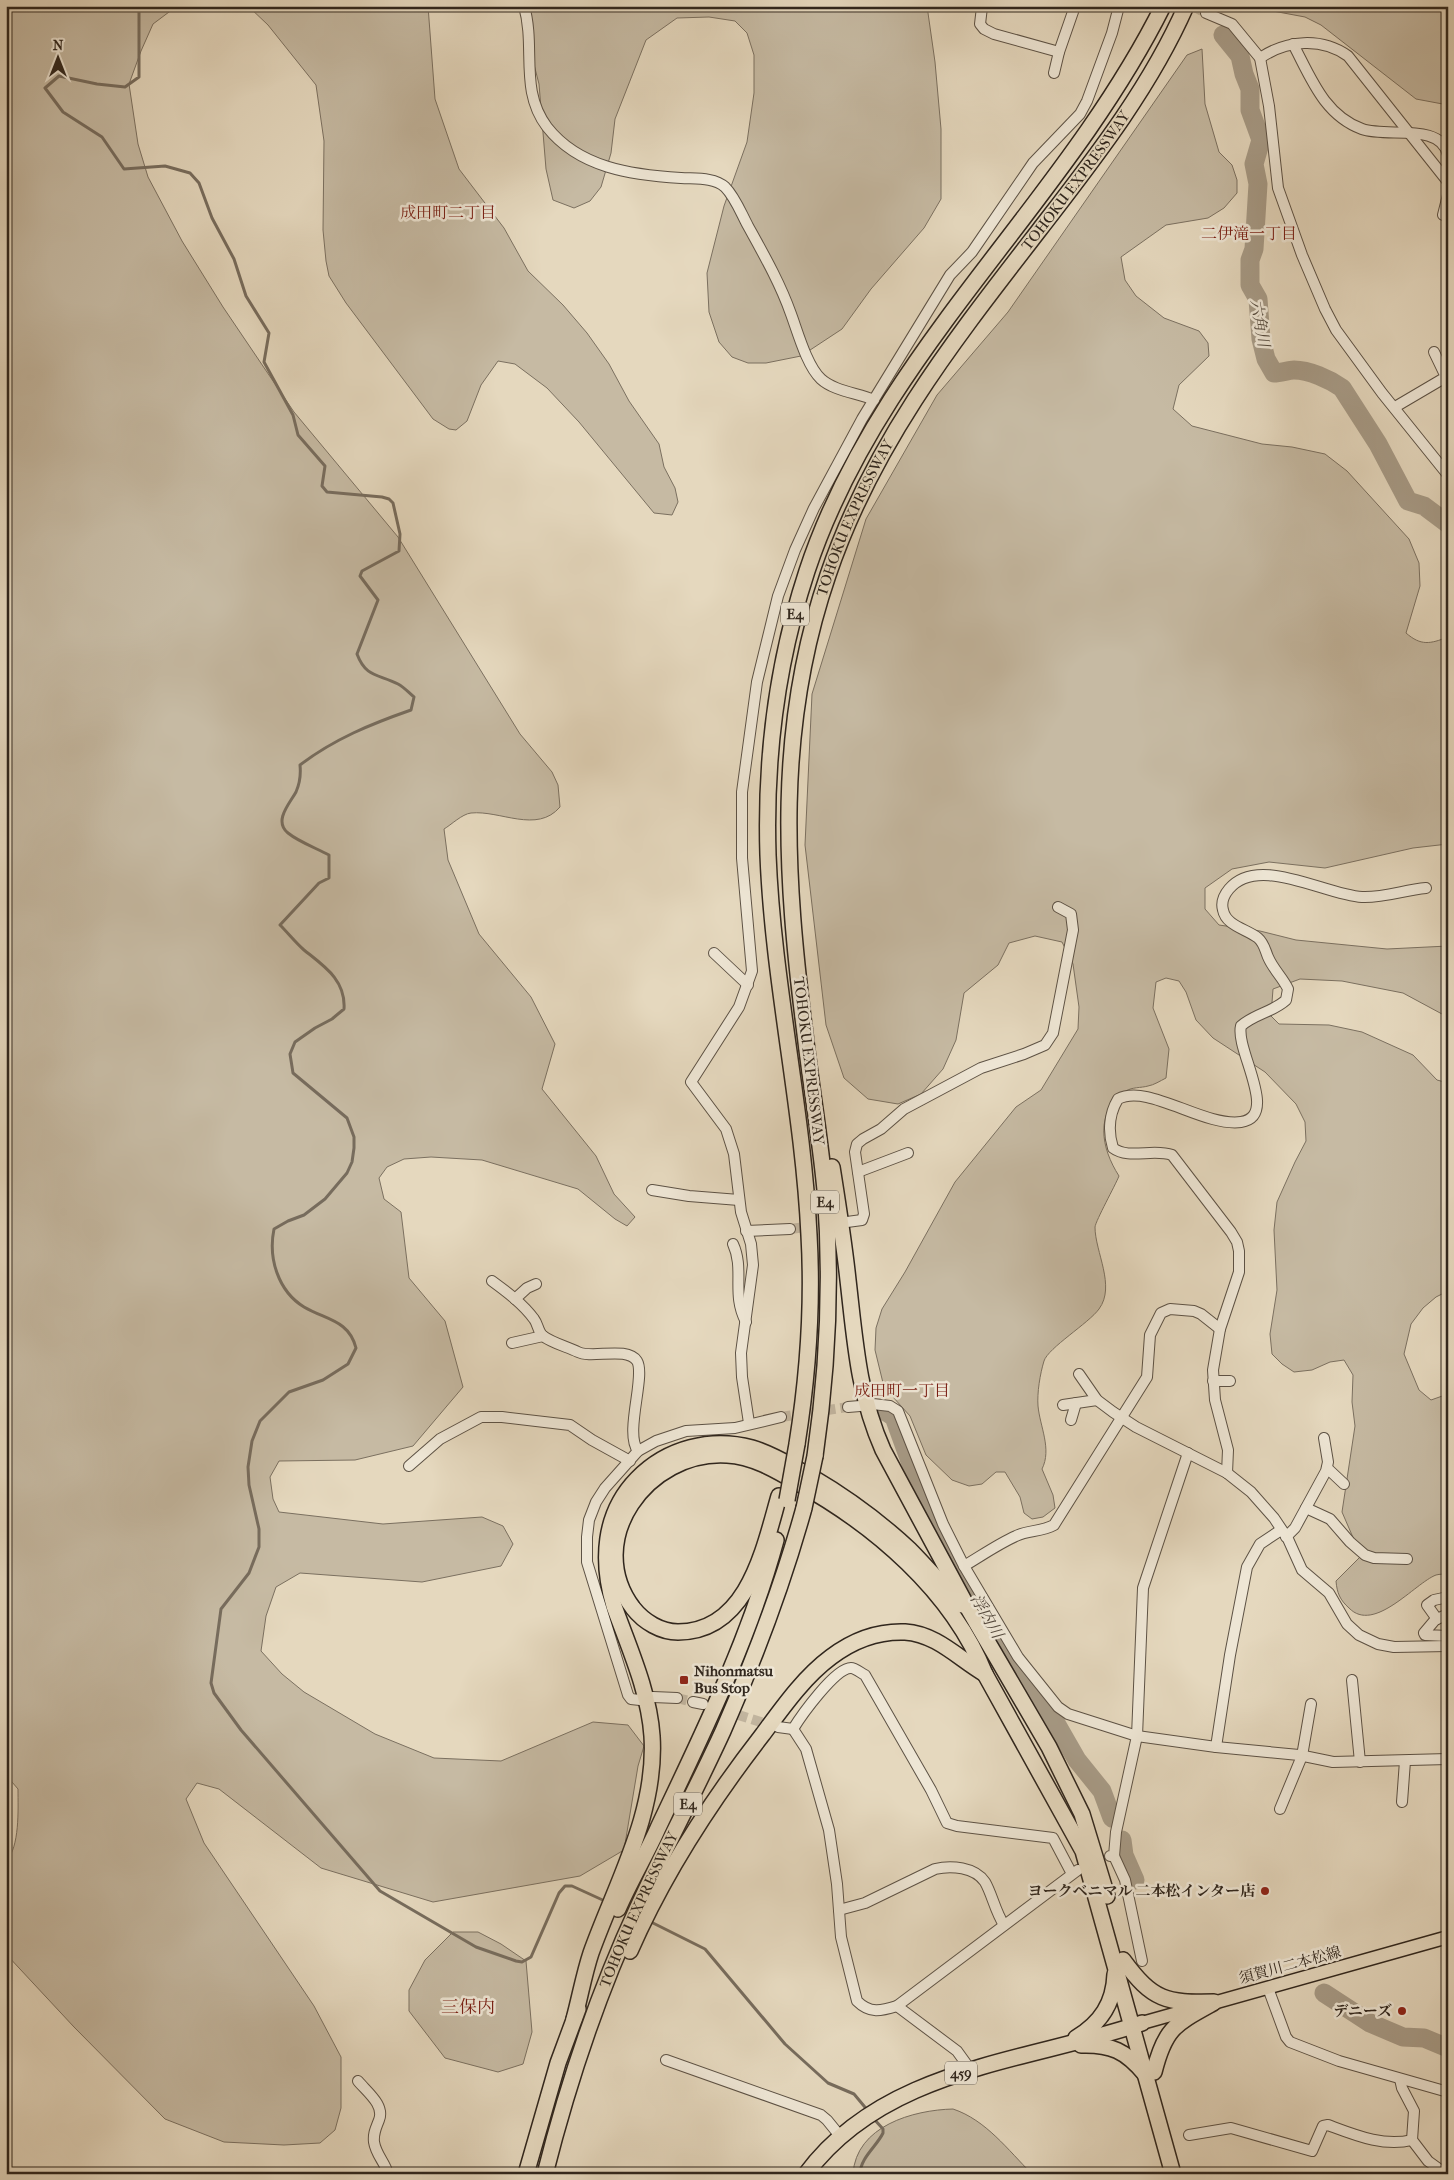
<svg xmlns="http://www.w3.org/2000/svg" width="1454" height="2180" viewBox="0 0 1454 2180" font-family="'IM FELL French Canon','Noto Serif JP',serif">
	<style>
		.green { fill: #c6baa3; stroke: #7b7060 }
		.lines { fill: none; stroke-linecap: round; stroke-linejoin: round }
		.stream { stroke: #776c5d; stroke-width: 3 }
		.river { stroke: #a79b87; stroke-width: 19 }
		.minor-tunnel { stroke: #c1b49e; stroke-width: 10; stroke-dasharray: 10 5; stroke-linecap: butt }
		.minor-casing { stroke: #5d5245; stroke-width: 12 }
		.major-casing { stroke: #30261d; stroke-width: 15 }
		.highway-casing { stroke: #30261d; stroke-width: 18 }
		.minor { stroke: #eee6d5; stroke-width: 10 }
		.major { stroke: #e5d8be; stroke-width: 12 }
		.highway { stroke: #e5d8be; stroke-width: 15 }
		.highway-bridge-casing { stroke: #30261d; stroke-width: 18; stroke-linecap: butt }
		.highway-bridge { stroke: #e5d8be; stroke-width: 15 }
		.poi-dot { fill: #8f2418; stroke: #eee6d5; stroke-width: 2 }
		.labels { text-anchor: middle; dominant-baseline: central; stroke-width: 5; stroke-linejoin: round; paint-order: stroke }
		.shield { fill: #eee6d5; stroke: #696054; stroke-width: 1 }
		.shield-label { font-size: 14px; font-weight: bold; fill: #30261d }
		.street-label { font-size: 15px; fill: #30261d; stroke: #eee6d5 }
		.poi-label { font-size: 15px; font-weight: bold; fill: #30261d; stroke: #eee6d5; text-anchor: end }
		.neighbourhood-label { font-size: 16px; fill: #7a1f14; stroke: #eee6d5 }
		.water-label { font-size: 16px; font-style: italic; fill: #54493d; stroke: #eee6d5 }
		.quarter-label { font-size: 18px; fill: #7a1f14; stroke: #eee6d5 }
	</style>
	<rect width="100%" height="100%" fill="#e5d8be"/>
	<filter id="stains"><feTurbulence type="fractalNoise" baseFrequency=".004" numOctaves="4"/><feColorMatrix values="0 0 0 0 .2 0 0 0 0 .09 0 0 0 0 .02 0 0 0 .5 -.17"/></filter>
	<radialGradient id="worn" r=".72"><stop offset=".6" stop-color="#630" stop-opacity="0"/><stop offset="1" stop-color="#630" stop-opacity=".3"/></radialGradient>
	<g class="green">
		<path d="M6 6H177L153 24 141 51 129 84 138 144 148 177 182 241 223 307 294 412 398 537 520 734 552 772 558 785 560 807C537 834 500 810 471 813 462 814 451 825 444 829L448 860 479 934 531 997 555 1044 542 1089 596 1156 614 1194 635 1217 627 1226 615 1219 578 1189 482 1160 431 1157 404 1159 387 1167 379 1178 384 1199 401 1212 409 1278 445 1321 463 1387 413 1446 355 1460 279 1461 270 1477 273 1499 279 1512 383 1524 482 1517 503 1526 513 1544 501 1566 422 1582 300 1573 276 1587 266 1616 261 1651 282 1674 304 1692 375 1734 434 1758 501 1761 593 1722 628 1725 644 1746 638 1766 624 1850 580 1876 433 1902 321 1868 219 1789 197 1783 186 1799 204 1843 314 2006 341 2057V2108L335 2130 320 2143 284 2145 224 2142 165 2119 74 2027 6 1954V1862C20 1846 18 1810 18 1789L6 1775Z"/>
		<polygon points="248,6 428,6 435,99 459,169 504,228 528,271 563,305 587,333 609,364 629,401 659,444 664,467 675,488 678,502 672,515 654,513 579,422 547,388 515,364 498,361 481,385 467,421 456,430 449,429 433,419 346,303 329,276 326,261 323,230 324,141 316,85 268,25"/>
		<polygon points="519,6 927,6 935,62 941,129 941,199 924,228 871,289 842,329 801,356 766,363 748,363 732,357 719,342 709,312 707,273 724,206 747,142 754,93 754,55 747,33 735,21 709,17 677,18 646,40 615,119 611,153 601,187 590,201 574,208 553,200 546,169 539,84"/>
		<polygon points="1246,6 1448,6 1448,105 1416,99 1321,25 1305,17"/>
		<path d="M1202 49 1205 104 1219 152 1232 165 1237 180V193L1224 208 1208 218 1166 225 1121 257 1125 280 1136 296 1164 318 1199 331 1208 343 1209 356 1179 385 1173 409 1192 426 1262 444 1292 447 1325 454 1347 471 1409 539 1419 563 1420 586 1406 633C1421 646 1430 644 1448 637V844L1413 848 1325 868 1269 862 1232 869 1205 888V909L1219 925 1260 931 1296 940 1387 949 1448 946V1013L1442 1014 1403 993 1342 981 1300 979 1273 989 1271 1016 1279 1024 1329 1025 1362 1032 1413 1055 1437 1080 1448 1083V1291L1436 1297 1423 1308 1411 1324 1404 1354 1419 1390 1431 1400 1448 1394V1574C1444 1574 1440 1574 1436 1575 1415 1583 1374 1634 1349 1608 1340 1600 1337 1593 1336 1581L1361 1556 1342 1512 1355 1426 1352 1402 1353 1375 1344 1360 1330 1362 1312 1370 1294 1372 1282 1364 1272 1354 1270 1334 1277 1290 1274 1230 1277 1202 1295 1162 1306 1141 1305 1122 1296 1104 1265 1072 1213 1038 1196 1020 1186 992 1179 981 1166 978 1156 982 1153 1008 1169 1049 1166 1078C1160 1081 1154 1085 1148 1086 1141 1088 1132 1087 1126 1091 1094 1112 1101 1148 1119 1176 1115 1186 1096 1220 1095 1227 1095 1252 1116 1286 1099 1309 1089 1323 1048 1348 1044 1361 1040 1374 1037 1393 1038 1406 1040 1427 1052 1449 1042 1469L1053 1495 1055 1508 1043 1517 1032 1519 1024 1513 1020 1497 1005 1472H996L982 1484 969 1486 952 1480 926 1455 910 1416 884 1387 875 1350 876 1328 882 1309 905 1272 955 1182 1016 1107 1041 1090 1078 1029 1079 1007 1073 964 1062 942 1035 936 1009 943 998 965 964 993 956 1040 943 1069 921 1094 898 1104 868 1099 844 1078 826 1025 805 845 812 694 866 519 937 395 1008 312 1187 55Z"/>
		<polygon points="453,1932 478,1932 501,1944 526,1961 532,2032 523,2064 498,2072 445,2058 409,2011 409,1990 425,1960"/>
		<path d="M953 2109C986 2120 1008 2150 1032 2174H853C856 2126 913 2110 953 2109Z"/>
	</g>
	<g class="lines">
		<g class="stream">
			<path d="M139 6V77L125 87 97 84 59 76 45 88 63 112 102 137 124 169 165 166 190 173 199 183 212 218 234 259 246 296 269 333 264 362 293 415 298 435 325 466 322 486 327 492 382 497 389 499 393 503 400 534 399 551 362 571 360 576 378 600 357 654C366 678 379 674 398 684 404 687 409 693 414 697L411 710C371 724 334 739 300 765 301 775 300 783 296 792 290 803 273 821 288 833 299 842 316 848 329 855V878L319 883 280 925C288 933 296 943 304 950 324 966 346 980 344 1009L332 1019 315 1028 295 1042 290 1054 293 1073 347 1118 354 1137V1148L352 1162 347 1173 325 1199 304 1215 288 1221 274 1229C268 1258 278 1291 304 1307 326 1320 349 1320 356 1348L348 1364 323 1380 289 1392 260 1421 252 1441 248 1467 249 1485 259 1529V1547L249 1573 221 1609 211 1683 214 1693 241 1730 380 1891 476 1947 516 1961 522 1962 531 1957 559 1893 565 1886H572L607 1902"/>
			<polyline points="649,1921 705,1949 785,2044 828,2083 854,2094 869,2112"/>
			<path d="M860 2174C860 2158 877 2146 883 2133V2129L874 2119"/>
		</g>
		<g class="river">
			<path d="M1223 35 1240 56 1244 74 1250 89V110L1261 140 1254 164 1258 184 1254 249 1250 260V285L1258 299 1261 339 1266 359 1274 373C1281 373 1288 370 1294 370 1309 370 1329 379 1342 388L1378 444 1408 501 1424 506 1448 524"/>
			<polyline points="877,1411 885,1411 894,1417 923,1497 943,1540 1020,1673 1042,1699 1077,1760 1102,1791 1112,1818"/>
			<polyline points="1122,1840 1124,1855 1135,1880"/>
			<polyline points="1324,1993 1370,2023 1403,2037 1424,2038 1448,2048"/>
		</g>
		<g class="minor-tunnel">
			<polyline points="1193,6 1206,13"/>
			<polyline points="790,1229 831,1224"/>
			<polyline points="781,1417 848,1407"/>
			<polyline points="677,1698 693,1702"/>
			<polyline points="709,1706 774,1726"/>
		</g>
		<g class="minor-casing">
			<g id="minor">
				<path d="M524 6C536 48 519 90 547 127 579 168 632 175 681 178 695 179 714 177 725 187 735 197 741 213 748 226 764 255 780 283 791 314 798 333 807 366 821 379 834 391 858 393 874 400"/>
				<polyline points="982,7 980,24 984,29 994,34 1059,52"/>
				<polyline points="1206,13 1232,24 1260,58 1269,106 1278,188 1302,255 1325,309 1336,330 1382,393 1448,475"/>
				<path d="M1293 44C1311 78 1324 115 1362 129 1387 138 1441 122 1448 155"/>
				<path d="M1260 58C1287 40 1321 37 1348 56L1448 182"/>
				<polyline points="1054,73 1059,52 1075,6"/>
				<polyline points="1443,215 1448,195"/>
				<polyline points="1395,407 1446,377 1434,352"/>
				<polyline points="714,953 748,985"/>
				<polyline points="858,1172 908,1153"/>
				<polyline points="652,1190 689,1196 739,1200"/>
				<polyline points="847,1222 862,1220 864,1214 855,1152 857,1144 863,1139 881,1129 904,1109 981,1068 1024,1054 1045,1045 1053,1033 1073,930 1071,914 1058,907"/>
				<polyline points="746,1231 790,1229"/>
				<path d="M733 1244C745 1270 731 1294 746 1322"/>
				<path d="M492 1281C507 1292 523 1304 534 1319 538 1324 538 1332 543 1336 552 1343 568 1347 578 1352 592 1359 627 1346 637 1361 646 1376 624 1433 638 1451"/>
				<polyline points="515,1299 527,1288 536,1284"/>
				<polyline points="512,1343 543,1336"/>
				<polyline points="1079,1374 1097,1400 1113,1412 1136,1427 1227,1473 1251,1492 1274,1518 1288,1539 1302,1570 1329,1593 1347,1624 1359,1635 1378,1644 1394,1647 1448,1646"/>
				<polyline points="1213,1381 1230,1381"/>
				<polyline points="873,1404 890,1406 898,1411 943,1524 964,1566 1018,1657 1058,1707 1068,1714 1137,1736 1216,1747 1299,1755 1333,1762 1448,1759"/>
				<polyline points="1063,1405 1097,1400"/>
				<polyline points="848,1407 860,1406"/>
				<polyline points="1071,1420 1076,1403"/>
				<polyline points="749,1423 742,1377 741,1353 753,1265 751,1244 741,1212 734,1154 726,1129 691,1082 739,1007 752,971 742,858 742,792 757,682 778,596 795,550 814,508 862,419 950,275 972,252 1033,163 1080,114 1087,101 1112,33 1119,6"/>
				<polyline points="409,1466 440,1439 481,1417 502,1417 570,1425 592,1440 630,1461"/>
				<polyline points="1327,1468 1344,1484"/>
				<path d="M1227 1473 1228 1450 1215 1400 1213 1370 1220 1329 1239 1272V1251L1237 1242 1231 1232 1172 1155C1153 1148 1129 1160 1113 1148 1108 1132 1109 1114 1118 1099 1148 1083 1203 1127 1241 1122 1280 1116 1235 1050 1241 1026 1254 1014 1273 1012 1286 1000L1288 989C1283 978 1273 969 1268 957 1265 950 1264 943 1258 938 1247 929 1226 926 1223 910 1221 903 1224 895 1229 889 1258 854 1325 895 1362 897 1384 898 1404 890 1426 888"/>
				<polyline points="1306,1508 1330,1519 1350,1542 1365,1555 1374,1558 1407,1559"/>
				<polyline points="1286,1537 1295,1528 1326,1471 1328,1462 1324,1438"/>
				<path d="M964 1566C981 1556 998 1544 1016 1536 1028 1530 1041 1532 1054 1525L1147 1377 1150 1335 1161 1313 1170 1309 1194 1311 1201 1314 1220 1329"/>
				<polyline points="1448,1614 1435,1620 1424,1633 1425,1635 1448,1636"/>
				<polyline points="1437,1619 1427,1605 1434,1600 1448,1597"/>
				<polyline points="1352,1680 1360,1762"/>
				<polyline points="653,1697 677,1698"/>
				<polyline points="640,1700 631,1699 628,1695 587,1562 587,1537 589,1520 596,1502 605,1488 638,1451 656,1441 686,1431 735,1428 781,1417"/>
				<polyline points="693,1702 703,1704"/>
				<polyline points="778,1727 793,1729"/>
				<polyline points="1216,1747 1230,1655 1247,1567 1260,1544 1281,1530"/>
				<polyline points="1402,1802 1405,1761"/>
				<polyline points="1280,1809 1302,1756 1311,1704"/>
				<polyline points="1110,1856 1114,1856 1116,1832 1137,1736 1143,1588 1188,1453"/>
				<polyline points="1114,1856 1125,1880 1142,1961"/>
				<path d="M1072 1874 1053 1838 957 1826 947 1823 931 1790 865 1675C861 1673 855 1668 851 1668 835 1668 801 1716 793 1729L806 1749 829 1830 837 1884 841 1937 857 2001C870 2014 881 2011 897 2006L1078 1870"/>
				<path d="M839 1910 865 1903 935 1869C951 1865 975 1867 985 1882 992 1894 995 1911 1004 1925"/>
				<polyline points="1268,1988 1286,2037 1290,2042 1339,2061 1448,2092"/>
				<polyline points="897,2006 957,2051 970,2069"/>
				<polyline points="666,2060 821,2115 827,2120 840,2136"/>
				<polyline points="1400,2079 1402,2088 1414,2111 1412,2140 1428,2161 1446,2174"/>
				<path d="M358 2081C367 2092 385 2105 379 2120 376 2128 373 2133 374 2142 376 2155 385 2162 388 2174"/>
				<path d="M1189 2135 1231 2128 1312 2151 1323 2126 1328 2125C1355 2135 1383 2147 1412 2140"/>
			</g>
		</g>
		<g class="major-casing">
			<polyline id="major" points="1142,2023 1448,1937"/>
		</g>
		<g class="highway-casing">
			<g id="highway">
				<path d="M832 1167C838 1205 844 1242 848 1280 855 1340 858 1394 883 1450L969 1610 1049 1747 1082 1814 1107 1896"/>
				<path d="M797 1444C808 1375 813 1305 809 1235 803 1108 773 983 768 855 765 759 777 662 807 571 879 353 1062 208 1163 6"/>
				<path id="s1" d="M815 1456C828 1367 832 1279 825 1190 820 1137 811 1086 805 1034 785 876 775 729 828 575 873 442 955 339 1040 229 1094 159 1150 88 1186 6"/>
				<path d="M779 1496C764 1548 748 1632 678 1632 661 1632 644 1622 633 1608 582 1540 648 1450 727 1455 752 1456 776 1470 798 1483 874 1525 952 1591 985 1674L1083 1851 1173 2174"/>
				<path d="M618 1909C630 1881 646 1855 658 1828 702 1735 749 1640 776 1540"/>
				<path d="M630 1951C664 1873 711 1801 763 1734 783 1707 804 1677 831 1657 852 1641 878 1631 905 1632 937 1634 959 1659 985 1674"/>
				<path d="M1123 1960C1153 2001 1166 2003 1214 2002"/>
				<path d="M574 2019C580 1997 584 1974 591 1953 616 1883 657 1813 652 1736 649 1691 629 1648 614 1606 601 1561 603 1514 637 1479 667 1448 711 1437 752 1448 773 1454 791 1466 810 1476 846 1497 879 1521 910 1550 928 1568 944 1588 962 1605"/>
				<path d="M1076 2038C1101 2023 1114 2003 1115 1974"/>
				<path d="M1081 2045C1111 2044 1126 2051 1145 2074"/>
				<path d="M1154 2072C1165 2028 1175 2024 1213 2003"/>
				<polyline points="526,2174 558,2063 578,2009"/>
				<path id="s2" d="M545 2174C568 2083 598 1993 638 1907 665 1848 696 1790 723 1731 755 1658 783 1584 804 1508"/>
				<path d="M806 2174C884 2068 1027 2062 1142 2023"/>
			</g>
		</g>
		<use href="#minor" class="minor"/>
		<use href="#major" class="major"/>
		<use href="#highway" class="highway"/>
		<g class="highway-bridge-casing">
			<g id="highway-bridge">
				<polyline points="787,1500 797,1444"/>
				<polyline points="804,1508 815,1456"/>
			</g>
		</g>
		<use href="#highway-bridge" class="highway-bridge"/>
	</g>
	<g class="poi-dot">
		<rect x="679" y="1675" width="10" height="10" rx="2.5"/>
		<circle cx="1265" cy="1891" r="5"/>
		<circle cx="1402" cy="2011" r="5"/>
	</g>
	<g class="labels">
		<g class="shield">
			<rect x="781" y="602.5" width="28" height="23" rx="4"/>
			<rect x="811" y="1190.5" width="28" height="23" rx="4"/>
			<rect x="674" y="1792.5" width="28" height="23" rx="4"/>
			<rect x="945" y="2061.5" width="32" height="23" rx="4"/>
		</g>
		<g class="shield-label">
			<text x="795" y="614">E4</text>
			<text x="825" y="1202">E4</text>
			<text x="688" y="1804">E4</text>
			<text x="961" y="2073">459</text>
		</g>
		<g class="street-label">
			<text stroke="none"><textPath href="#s1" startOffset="1356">TOHOKU EXPRESSWAY</textPath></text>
			<text stroke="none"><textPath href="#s1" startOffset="951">TOHOKU EXPRESSWAY</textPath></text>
			<text transform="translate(809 1061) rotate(83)">TOHOKU EXPRESSWAY</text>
			<text stroke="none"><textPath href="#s2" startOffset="281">TOHOKU EXPRESSWAY</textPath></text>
			<text transform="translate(1290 1965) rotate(-15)">須賀川二本松線</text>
		</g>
		<g class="poi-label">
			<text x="694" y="1671" text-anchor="start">Nihonmatsu<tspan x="694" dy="17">Bus Stop</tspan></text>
			<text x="1255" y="1891">ヨークベニマル 二本松インター店</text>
			<text x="1392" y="2011">デニーズ</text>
		</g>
		<g class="neighbourhood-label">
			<text x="448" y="212">成田町二丁目</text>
			<text x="1249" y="233">二伊滝一丁目</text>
			<text x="902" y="1390">成田町一丁目</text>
		</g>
		<g class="water-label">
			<text transform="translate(1260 323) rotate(80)">六角川</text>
			<text transform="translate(987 1616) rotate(60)">浮内川</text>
		</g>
		<g class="quarter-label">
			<text x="468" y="2007">三保内</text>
		</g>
	</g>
	<rect width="1454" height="2180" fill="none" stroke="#e5d8be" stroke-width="25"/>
	<rect x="8" y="8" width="1439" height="2165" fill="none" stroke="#30261d" stroke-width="2.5"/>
	<rect x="12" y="12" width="1429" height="2155" fill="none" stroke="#30261d"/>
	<g transform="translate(58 58)" stroke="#eee6d5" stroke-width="4" paint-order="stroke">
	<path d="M0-4L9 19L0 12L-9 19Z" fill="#30261d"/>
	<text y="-8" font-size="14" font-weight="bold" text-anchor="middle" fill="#30261d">N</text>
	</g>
	<rect width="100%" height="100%" filter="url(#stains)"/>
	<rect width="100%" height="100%" fill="url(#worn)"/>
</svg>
